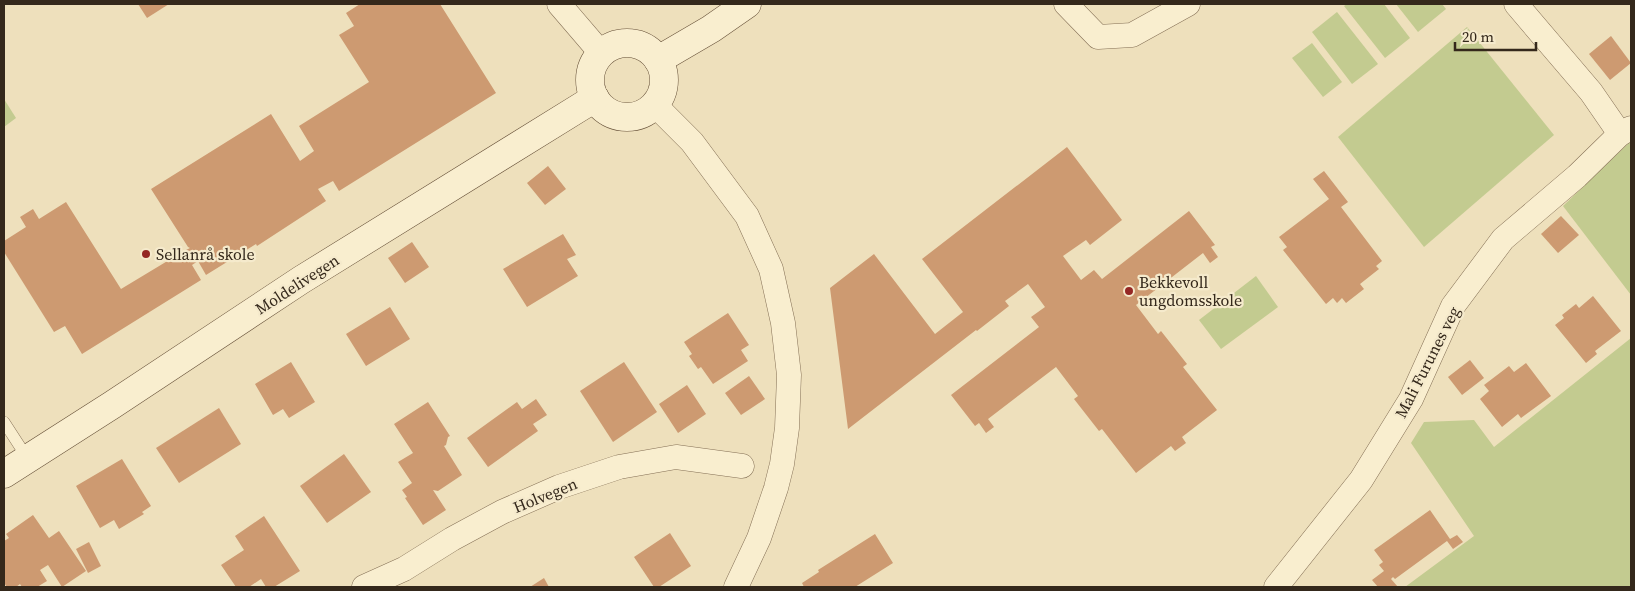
<svg xmlns="http://www.w3.org/2000/svg" width="1635" height="591" viewBox="0 0 1635 591" font-family="'Source Serif 4',serif">
	<style>
		.green { fill: #c3cb90 }
		.building { fill: #cd9a71 }
		.lines { fill: none; stroke-linecap: round; stroke-linejoin: round }
		.lane-casing { stroke: #857056; stroke-width: 12 }
		.street-casing { stroke: #857056; stroke-width: 25 }
		.secondary-casing { stroke: #675139; stroke-width: 29 }
		.lane { stroke: #f9eecf; stroke-width: 11 }
		.street { stroke: #f9eecf; stroke-width: 24 }
		.secondary { stroke: #f9eecf; stroke-width: 28 }
		.poi-dot { fill: #952825; stroke: #f5eacc; stroke-width: 2 }
		.labels { text-anchor: middle; dominant-baseline: central; stroke-width: 4.5; stroke-linejoin: round; paint-order: stroke }
		.poi-label { font-size: 16px; fill: #34281b; stroke: #f5eacc; text-anchor: start }
		.street-label { font-size: 16px; fill: #34281b; stroke: #f5eacc }
	</style>
	<rect width="100%" height="100%" fill="#eee0bc"/>
	<g class="green">
		<polygon points="1347,4 1384,4 1410,38 1385,58 1344,6"/>
		<polygon points="1396,4 1442,4 1446,9 1418,32"/>
		<polygon points="1337,12 1378,64 1352,84 1312,32"/>
		<polygon points="1467,27 1554,135 1424,247 1338,137"/>
		<polygon points="1312,43 1342,82 1323,97 1292,58"/>
		<polygon points="4,99 16,118 4,127"/>
		<polygon points="1631,141 1631,295 1563,206"/>
		<polygon points="1256,276 1278,307 1221,349 1199,320"/>
		<polygon points="1631,338 1631,587 1405,587 1474,536 1411,443 1424,422 1474,420 1494,447"/>
	</g>
	<g class="building">
		<polygon points="138,4 169,4 147,18"/>
		<polygon points="360,4 440,4 496,93 339,191 333,181 318,189 326,201 257,246 256,244 206,275 198,261 192,265 201,280 82,354 65,326 54,332 4,252 4,241 26,227 20,217 33,209 39,219 66,202 121,289 184,251 190,248 188,247 151,189 271,114 300,161 314,151 299,126 369,82 339,35 354,26 346,13"/>
		<polygon points="1611,36 1631,63 1610,80 1589,54"/>
		<polygon points="1067,147 1122,220 1090,245 1086,240 1063,256 1081,280 1094,270 1102,279 1189,211 1215,245 1211,247 1218,257 1210,263 1203,253 1136,305 1158,334 1161,331 1187,364 1183,367 1217,410 1182,437 1186,443 1175,451 1171,446 1136,473 1102,429 1099,431 1074,399 1078,396 1056,367 988,419 994,427 986,433 979,423 975,426 951,395 1039,327 1031,317 1045,307 1028,284 1005,301 1009,306 977,331 976,330 848,429 830,288 874,254 935,334 963,312 922,259"/>
		<polygon points="548,166 566,189 545,205 527,183"/>
		<polygon points="1324,171 1348,202 1341,207 1382,261 1376,266 1379,269 1360,284 1364,289 1346,303 1342,298 1337,303 1333,298 1326,304 1283,250 1287,247 1279,237 1329,199 1313,179"/>
		<polygon points="1561,216 1579,235 1558,253 1541,234"/>
		<polygon points="563,234 576,255 567,259 578,276 527,307 503,269"/>
		<polygon points="412,242 429,267 405,283 388,258"/>
		<polygon points="1593,296 1621,331 1595,351 1597,354 1586,363 1555,325 1564,318 1562,315 1576,304 1579,308"/>
		<polygon points="390,307 410,339 366,366 346,334"/>
		<polygon points="728,313 749,345 741,350 748,361 713,384 701,367 698,369 689,356 692,354 684,342"/>
		<polygon points="1470,360 1484,378 1462,395 1448,377"/>
		<polygon points="291,362 315,402 289,418 283,409 273,415 255,384"/>
		<polygon points="624,362 657,412 613,442 580,391"/>
		<polygon points="1526,363 1551,396 1521,418 1518,414 1502,427 1480,399 1489,391 1484,385 1509,366 1514,372"/>
		<polygon points="749,376 765,399 741,415 725,393"/>
		<polygon points="687,385 706,414 678,433 659,404"/>
		<polygon points="536,399 547,415 533,424 538,431 488,467 467,438 517,402 522,409"/>
		<polygon points="428,402 450,436 448,437 446,445 444,446 462,475 438,491 433,490 446,510 423,525 405,498 407,497 402,490 412,483 398,462 413,453 394,424"/>
		<polygon points="219,408 241,444 179,483 156,448"/>
		<polygon points="344,454 371,492 327,523 300,486"/>
		<polygon points="122,459 151,506 142,512 144,514 119,529 114,520 100,528 76,486"/>
		<polygon points="1430,510 1450,539 1457,535 1463,542 1453,549 1447,541 1395,579 1393,577 1391,579 1398,587 1378,587 1372,580 1384,571 1379,565 1383,562 1374,550"/>
		<polygon points="33,515 49,538 59,531 86,571 62,587 48,565 40,570 47,581 37,587 22,587 20,584 16,587 7,587 4,583 4,541 9,538 6,534"/>
		<polygon points="264,516 300,571 274,587 266,587 261,579 249,587 236,587 221,565 244,550 235,536"/>
		<polygon points="670,533 691,566 659,587 654,587 634,557"/>
		<polygon points="875,534 893,563 855,587 804,587 802,583 819,572 818,570"/>
		<polygon points="89,542 101,566 88,573 76,549"/>
		<polygon points="544,578 549,587 530,587"/>
	</g>
	<g class="lines">
		<g class="lane-casing">
			<polyline id="lane" points="4,422 28,459"/>
		</g>
		<g class="street-casing">
			<g id="street">
				<polyline points="559,4 601,53"/>
				<polyline points="1066,4 1098,37 1132,35 1188,4"/>
				<polyline points="1516,4 1591,92 1620,134 1631,128"/>
				<polyline points="654,104 692,142 747,216 771,269 783,323 789,375 787,428 782,464 776,488 759,538 736,587"/>
				<polyline points="364,587 404,569 452,539 502,512 559,487 619,467 676,457 742,466"/>
				<polyline points="1276,587 1361,480 1411,399 1453,306 1503,239 1577,176 1620,134"/>
			</g>
		</g>
		<g class="secondary-casing">
			<g id="secondary">
				<circle cx="627" cy="80" r="37"/>
				<polyline points="658,60 711,29 747,4"/>
				<polyline points="4,474 112,405 301,280 595,98"/>
			</g>
		</g>
		<use href="#lane" class="lane"/>
		<use href="#street" class="street"/>
		<use href="#secondary" class="secondary"/>
	</g>
	<g class="poi-dot">
		<circle cx="146" cy="254" r="5"/>
		<circle cx="1129" cy="291" r="5"/>
	</g>
	<g class="labels">
		<g class="poi-label">
			<text x="156" y="254">Sellanrå skole</text>
			<text x="1139" y="282">Bekkevoll<tspan x="1139" dy="18">ungdomsskole</tspan></text>
		</g>
		<g class="street-label">
			<text transform="translate(297 284) rotate(-33)">Moldelivegen</text>
			<text transform="translate(1427 362) rotate(-63)">Mali Furunes veg</text>
			<text transform="translate(545 495) rotate(-22)">Holvegen</text>
		</g>
	</g>
	<rect width="1635" height="591" fill="none" stroke="#34281b" stroke-width="10"/>
	<path d="M1455 42v8h81v-8" fill="none" stroke="#34281b" stroke-width="2.5"/>
	<text x="1462" y="42" font-size="15" fill="#34281b" stroke="#f5eacc" stroke-width="4" paint-order="stroke">20 m</text>
</svg>
